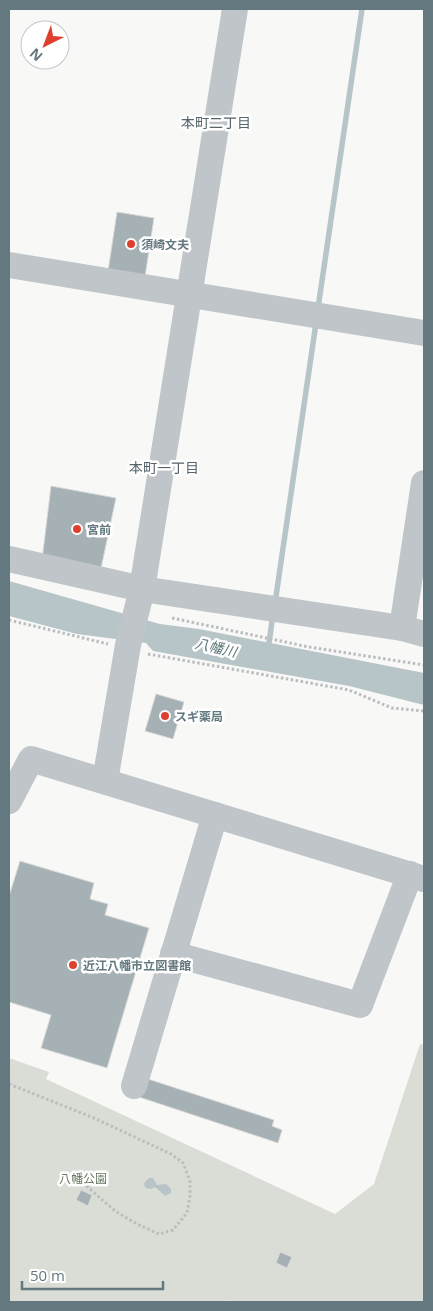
<svg xmlns="http://www.w3.org/2000/svg" width="433" height="1311" viewBox="0 0 433 1311" font-family="'Open Sans','Noto Sans JP',sans-serif">
	<style>
		.green { fill: #d9ddd5 }
		.water { fill: #b7c5c8 }
		.lines { fill: none; stroke-linecap: round; stroke-linejoin: round }
		.stream { stroke: #b7c5c8; stroke-width: 5.5 }
		.building { fill: #a6b1b5; stroke: #dadad8 }
		.path { stroke: #babec0; stroke-width: 3; stroke-dasharray: 2.5 2.5; stroke-linecap: butt }
		.minor { stroke: #bfc5c8; stroke-width: 26 }
		.poi-dot { fill: #de4030; stroke: #fff; stroke-width: 2 }
		.labels { text-anchor: middle; dominant-baseline: central; stroke-width: 5; stroke-linejoin: round; paint-order: stroke }
		.poi-label { font-size: 12px; font-weight: bold; fill: #647880; stroke: #fff; text-anchor: start }
		.park-label { font-size: 12px; fill: #697863; stroke: #fff }
		.neighbourhood-label { font-size: 14px; fill: #56656b; stroke: #fff }
		.water-label { font-size: 14px; font-style: italic; fill: #5f767a; stroke: #fff }
	</style>
	<rect width="100%" height="100%" fill="#f8f8f6"/>
	<polygon class="green" points="420,1044 424,1045 424,1302 235,1302 228,1300 230,1302 9,1302 9,1058 49,1072 46,1079 335,1214 374,1184"/>
	<g class="water">
		<polygon points="9,581 160,624 199,629 424,673 424,705 349,686 153,651 146,643 77,634 9,616"/>
		<polygon points="149,1178 153,1178 157,1185 166,1184 171,1189 171,1193 165,1196 155,1187 151,1189 146,1188 144,1185 145,1182"/>
	</g>
	<g class="lines">
		<g class="stream">
			<polyline points="318,308 362,9"/>
			<polyline points="275,603 316,323"/>
			<polyline points="268,650 273,614"/>
		</g>
	</g>
	<g class="building">
		<polygon points="117,212 154,218 145,277 108,271"/>
		<polygon points="51,486 116,498 100,573 42,560"/>
		<polygon points="156,694 184,702 173,739 145,731"/>
		<polygon points="20,861 94,883 90,899 108,904 105,915 149,928 107,1068 41,1048 51,1015 9,1002 9,896"/>
		<polygon points="148,1079 274,1120 272,1126 282,1130 278,1143 136,1096"/>
		<polygon points="81,1190 92,1195 88,1206 76,1200"/>
		<polygon points="280,1252 292,1257 287,1268 276,1263"/>
	</g>
	<g class="lines">
		<g class="path">
			<polyline points="172,618 309,647 424,665"/>
			<polyline points="9,620 108,644"/>
			<polyline points="148,654 349,690 392,708 424,711"/>
			<polyline points="9,1084 94,1118 171,1154 183,1163 190,1181 190,1196 187,1213 173,1230 159,1234 137,1224 115,1211 83,1183"/>
			<polyline points="157,1188 158,1186"/>
		</g>
		<g class="minor">
			<polyline points="9,265 424,333"/>
			<polyline points="9,559 142,589 402,628 424,634"/>
			<polyline points="402,628 424,483"/>
			<polyline points="105,781 128,645 142,589 235,9"/>
			<polyline points="9,801 31,759 424,879"/>
			<polyline points="173,954 360,1005 410,874"/>
			<polyline points="134,1086 215,815"/>
		</g>
	</g>
	<g class="poi-dot">
		<circle cx="131" cy="244" r="5"/>
		<circle cx="77" cy="529" r="5"/>
		<circle cx="165" cy="716" r="5"/>
		<circle cx="73" cy="965" r="5"/>
	</g>
	<g class="labels">
		<g class="poi-label">
			<text x="141" y="244">須崎文夫</text>
			<text x="87" y="529">宮前</text>
			<text x="175" y="716">スギ薬局</text>
			<text x="83" y="965">近江八幡市立図書館</text>
		</g>
		<g class="park-label">
			<text x="83" y="1178">八幡公園</text>
		</g>
		<g class="neighbourhood-label">
			<text x="216" y="122">本町二丁目</text>
			<text x="164" y="467">本町一丁目</text>
		</g>
		<g class="water-label">
			<text transform="translate(216 647) rotate(13)">八幡川</text>
		</g>
	</g>
	<rect width="433" height="1311" fill="none" stroke="#647880" stroke-width="20"/>
	<g transform="translate(45 45) rotate(222)"><circle r="24" fill="#ffffff" stroke="#c1c9cc"/>
	<path d="M0-4L9 19L0 12L-9 19Z" fill="#de4030"/>
	<text y="-8" font-size="14" font-weight="bold" text-anchor="middle" fill="#647880">N</text>
	</g>
	<path d="M22 1281v8h141v-8" fill="none" stroke="#647880" stroke-width="2.5"/>
	<text x="30" y="1281" font-size="15" fill="#647880" stroke="#ffffff" stroke-width="4" paint-order="stroke">50 m</text>
</svg>
